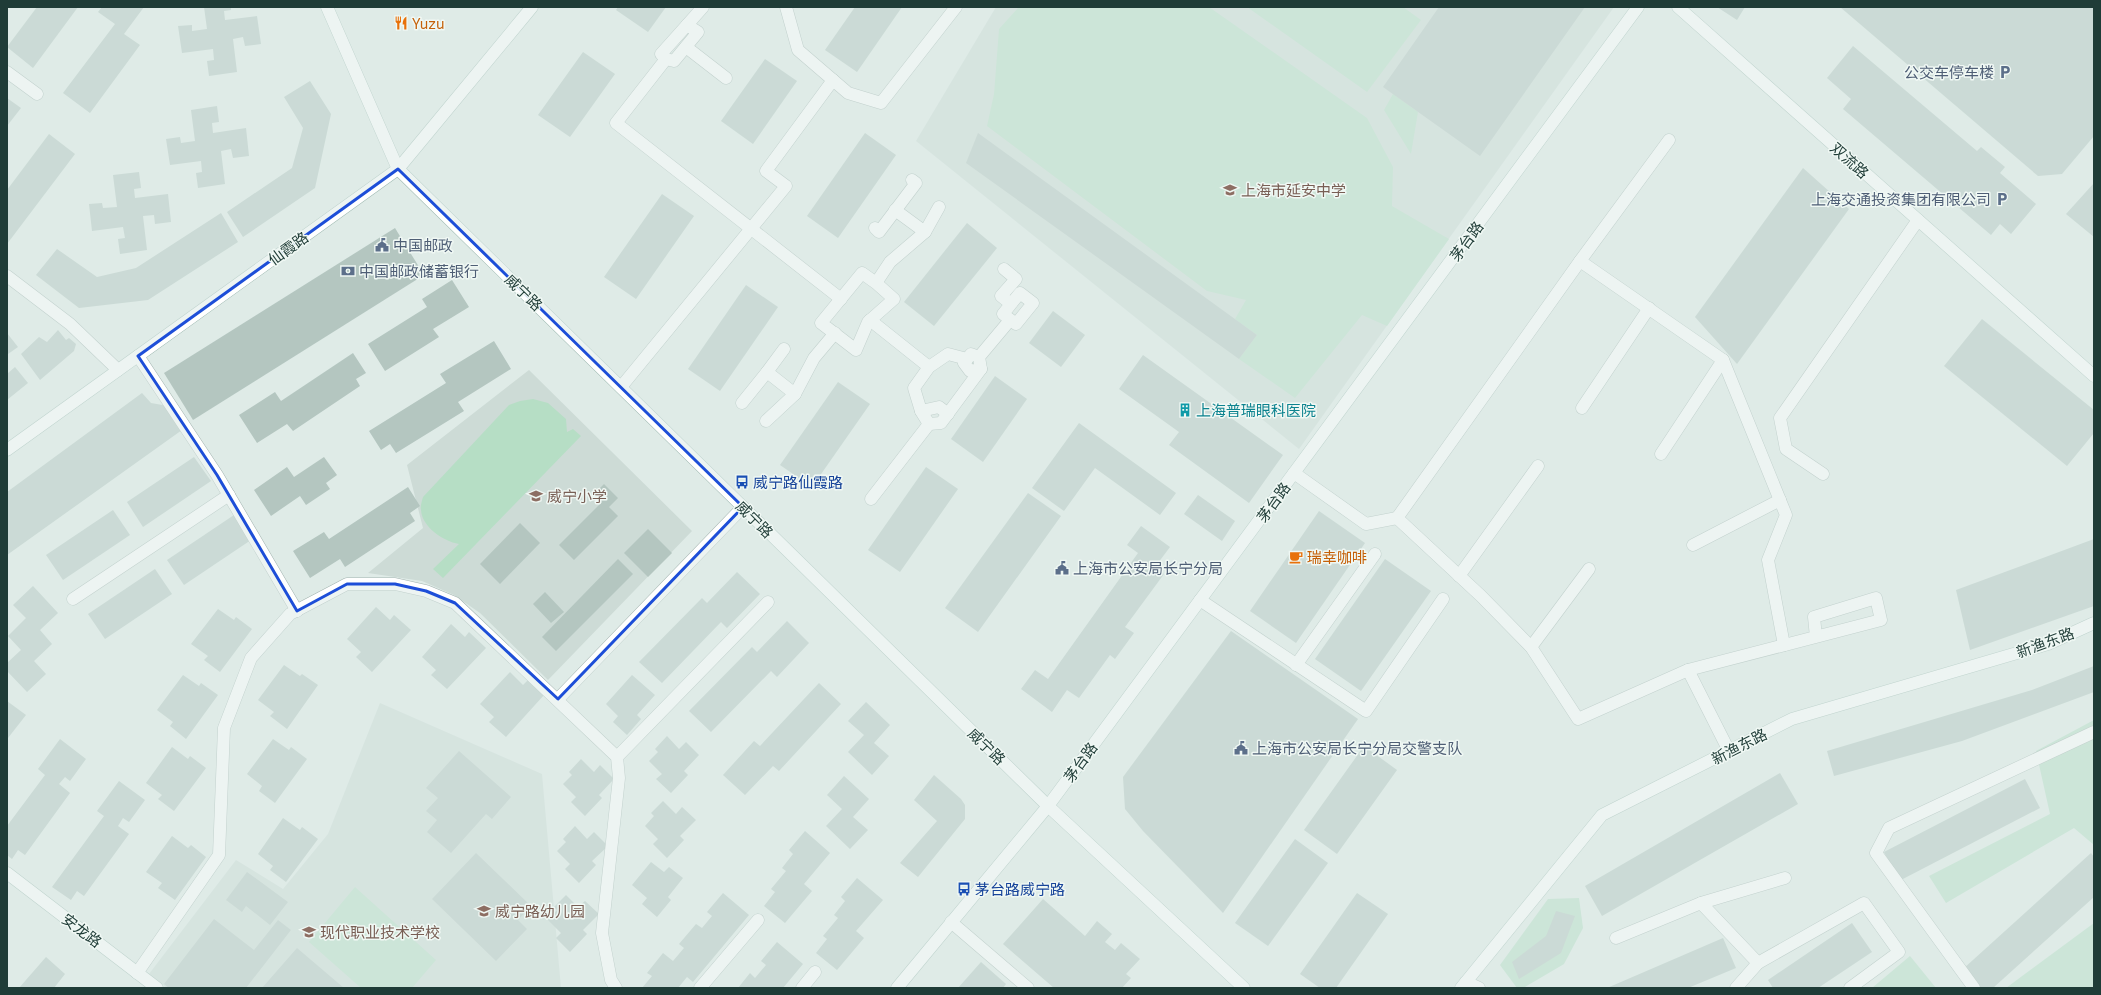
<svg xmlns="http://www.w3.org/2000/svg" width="2101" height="995" viewBox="0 0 2101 995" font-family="'Exo 2','Noto Sans SC',sans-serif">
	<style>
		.built { fill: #cddbd6 }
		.green { fill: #b6dec5 }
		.building { fill: #b4c6c0 }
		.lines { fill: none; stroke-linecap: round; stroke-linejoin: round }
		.street-casing { stroke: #a2b3af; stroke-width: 13 }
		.secondary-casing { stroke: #9db8b0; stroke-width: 13 }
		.street { stroke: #fff; stroke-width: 12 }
		.secondary { stroke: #fff; stroke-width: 12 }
		.marked { fill: none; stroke: #1d4ed8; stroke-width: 3; stroke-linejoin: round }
		.labels { text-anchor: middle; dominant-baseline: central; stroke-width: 3; stroke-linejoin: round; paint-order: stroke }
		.food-label { font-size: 15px; fill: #c56008; stroke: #f0f8f4; text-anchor: start }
		.service-label { font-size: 15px; fill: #4e5e75; stroke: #f0f8f4; text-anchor: start }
		.street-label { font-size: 15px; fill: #1f3c37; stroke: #f0f8f4 }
		.education-label { font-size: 15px; fill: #785e54; stroke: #f0f8f4; text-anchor: start }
		.culture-label { font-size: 15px; fill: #0d838f; stroke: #f0f8f4; text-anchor: start }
		.transit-label { font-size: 15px; fill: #164399; stroke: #f0f8f4; text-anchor: start }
	</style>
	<rect width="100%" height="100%" fill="#dfebe7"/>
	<g class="built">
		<polygon points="996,7 1614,7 1299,449 916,141"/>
		<polygon points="529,370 692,531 548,680 480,613 454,595 422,581 368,573 423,528 407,465"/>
		<polygon points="380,703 542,774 561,988 167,988 149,974 236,860 283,889 328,834"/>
	</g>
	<g class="green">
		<polygon points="1019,7 1209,7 1367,118 1393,167 1392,206 1449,239 1387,326 1362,315 1295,398 1239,359 1257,335 1235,319 1246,300 1207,291 987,126 994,94 999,29"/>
		<polygon points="1247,7 1403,7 1421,20 1367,92"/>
		<polygon points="1393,94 1418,112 1411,154 1384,110"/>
		<path d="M533 399 548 403 566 419 567 432 573 429 581 436 443 578 433 569 459 544C443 541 422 527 421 510 420 506 422 501 423 497L509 405 520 401Z"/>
		<polygon points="2094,720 2094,845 2074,828 1946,903 1929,876 2050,814 2036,751"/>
		<polygon points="355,887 436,960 412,988 361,988 309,942"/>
		<polygon points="1579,898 1583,928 1564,964 1523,988 1517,988 1500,965 1548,899"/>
		<polygon points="2094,923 2094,988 2006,988"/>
		<polygon points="1910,956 1936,988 1872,988"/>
	</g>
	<g class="building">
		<polygon points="37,7 78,7 33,68 7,47"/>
		<polygon points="102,7 144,7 124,34 140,45 90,113 63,93 115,24 98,12"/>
		<polygon points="204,7 231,7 231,10 224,11 225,20 257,16 261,44 245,46 243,37 233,39 237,72 209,76 207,61 214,60 213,49 182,53 178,26 192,25 192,31 207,29"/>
		<polygon points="618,7 666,7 648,32 616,10"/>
		<polygon points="855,7 902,7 857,72 825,50"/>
		<polygon points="1439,7 1585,7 1480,156 1383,87"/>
		<polygon points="1717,7 1745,7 1737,20"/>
		<polygon points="1840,7 2094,7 2094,136 2062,174 2038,176"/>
		<polygon points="1853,46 1977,151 1981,147 2005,167 2000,173 2036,204 2011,234 2000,224 1991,235 1843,109 1851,99 1827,78"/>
		<polygon points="583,52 615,74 570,137 538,115"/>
		<polygon points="765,59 797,81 753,144 721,121"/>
		<polygon points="310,81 331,114 315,188 243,237 227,212 292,168 303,128 284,97"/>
		<polygon points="7,98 21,108 7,126"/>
		<polygon points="217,106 219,122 212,123 213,133 246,128 249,156 233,158 231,149 221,151 225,184 198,188 196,173 202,172 201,161 170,165 166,139 180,137 181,143 195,141 191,110"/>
		<polygon points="865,133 896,155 838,238 807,216"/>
		<polygon points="978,133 1257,335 1239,359 966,163"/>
		<polygon points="49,134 75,154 7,244 7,190"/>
		<polygon points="1803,168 1849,209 1737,364 1695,317"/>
		<polygon points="139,172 141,188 134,189 135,198 168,194 171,222 155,224 154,215 143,216 147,250 120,254 118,239 125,238 123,227 92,231 89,204 102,203 103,208 117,207 113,175"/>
		<polygon points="2094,183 2094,237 2066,214"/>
		<polygon points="662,194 694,216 636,299 604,277"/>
		<polygon points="221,213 238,242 148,300 79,308 36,275 57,249 97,277 136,268"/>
		<polygon points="967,223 997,248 934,326 904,302"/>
		<polygon points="395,228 424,275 193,420 164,373"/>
		<polygon points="452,280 469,307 433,329 439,337 385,371 368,344 427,307 422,299"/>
		<polygon points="746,285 778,307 720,391 688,369"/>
		<polygon points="1053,311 1085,335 1061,367 1029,343"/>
		<polygon points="1982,319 2094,410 2094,433 2067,466 1944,366"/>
		<polygon points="58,330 66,340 69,338 76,344 74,351 40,380 21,354 39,337 47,342"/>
		<polygon points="7,333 18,347 8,354 7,352"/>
		<polygon points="494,341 511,369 458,402 464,411 396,453 390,444 381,450 369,431 446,383 440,374"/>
		<polygon points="353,353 366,373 356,379 360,386 293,431 287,424 257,443 239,415 275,392 281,401"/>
		<polygon points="1143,355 1283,455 1249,503 1169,445 1179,432 1119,389"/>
		<polygon points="15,367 28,383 7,400 7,374"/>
		<polygon points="995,376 1027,399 983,462 951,439"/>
		<polygon points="838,382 870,404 812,487 780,465"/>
		<polygon points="142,393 151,403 168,406 182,430 7,555 7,492"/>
		<polygon points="1079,423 1176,493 1160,515 1095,468 1064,511 1032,488"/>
		<polygon points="194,457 211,481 143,527 127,502"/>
		<polygon points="324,457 337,475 326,483 330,489 306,505 300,496 271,516 254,490 287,467 294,477"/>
		<polygon points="926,467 958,489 900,572 868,550"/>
		<polygon points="604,484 618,498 609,507 618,516 574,560 559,545 602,502 594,494"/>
		<polygon points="408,487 420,506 410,513 415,521 345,567 340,559 310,578 293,551 324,532 329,539"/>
		<polygon points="1028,493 1061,516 978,632 945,608"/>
		<polygon points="1198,495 1235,521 1222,541 1184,514"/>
		<polygon points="113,510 130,535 63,580 46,555"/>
		<polygon points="1319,511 1365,543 1296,643 1250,611"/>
		<polygon points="234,515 251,540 184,585 167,560"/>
		<polygon points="520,523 540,543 500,584 480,564"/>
		<polygon points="1141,526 1170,547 1155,567 1164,574 1125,627 1134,633 1115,659 1110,655 1079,698 1067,690 1052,712 1021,689 1035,670 1048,679 1138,553 1127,545"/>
		<polygon points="648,529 672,553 648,577 624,553"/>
		<polygon points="2094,539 2094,606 1970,650 1956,590"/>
		<polygon points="618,559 633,574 556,651 542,637"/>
		<polygon points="1385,559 1431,591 1361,691 1315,659"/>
		<polygon points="155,569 172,594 105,639 88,614"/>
		<polygon points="737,572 760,594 727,628 721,622 662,683 639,662 702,598 707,603"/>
		<polygon points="33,586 58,613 40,630 52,644 34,661 46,674 27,692 7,671 7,663 21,650 8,636 26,618 13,605"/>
		<polygon points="545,592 564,612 551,623 533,604"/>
		<polygon points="376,607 390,620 394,615 411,630 372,672 356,657 361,652 347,639"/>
		<polygon points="218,609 234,620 236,617 252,629 220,672 204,660 208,656 191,644"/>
		<polygon points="787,621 809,643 777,677 771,671 711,732 689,711 752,647 757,652"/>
		<polygon points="451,624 465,637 469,632 486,648 447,689 431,675 436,670 422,657"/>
		<polygon points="1231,631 1358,719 1223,913 1143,831 1125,809 1123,777"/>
		<polygon points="284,665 300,676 302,674 318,685 287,729 270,716 274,712 258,700"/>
		<polygon points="2094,666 2094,692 1962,741 1834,776 1827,751 2032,690"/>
		<polygon points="510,672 523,685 528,680 544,695 506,737 489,722 494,717 480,704"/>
		<polygon points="183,675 199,686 201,683 218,695 186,739 170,726 173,722 157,710"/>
		<polygon points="632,675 655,695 637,715 641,719 627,735 613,722 618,716 606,704"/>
		<polygon points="819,683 841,704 779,771 773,766 745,795 723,775 754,741 760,746"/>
		<polygon points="7,701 26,715 8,738 7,737"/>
		<polygon points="866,702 890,725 874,743 889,756 872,775 848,752 864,735 848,721"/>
		<polygon points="667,736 679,749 686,742 699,755 684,771 688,775 671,793 656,779 662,774 649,761 658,752 655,749"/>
		<polygon points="60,739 86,759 70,781 65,777 59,784 70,793 25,855 18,850 12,859 7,855 7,826 45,775 38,769"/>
		<polygon points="273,739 289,750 291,747 307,759 275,803 259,791 262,786 247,774"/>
		<polygon points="1364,746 1397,770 1337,854 1304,830"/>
		<polygon points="172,747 188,759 190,756 206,768 174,811 158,799 162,795 146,783"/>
		<polygon points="459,751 511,797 492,819 486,814 451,853 427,832 437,820 426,811 438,798 426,788"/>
		<polygon points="581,759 594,772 600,765 614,779 599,795 602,798 585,816 571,802 576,797 563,784 572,775 569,772"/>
		<polygon points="1780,773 1798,804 1602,916 1585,886"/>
		<polygon points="934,775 961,799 965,805 965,819 918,877 900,863 937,821 914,800"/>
		<polygon points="844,776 869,799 853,817 868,830 850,849 826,826 842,809 827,795"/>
		<polygon points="2025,779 2040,808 1899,881 1884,852"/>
		<polygon points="119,781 145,800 129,822 123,818 118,826 129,834 84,896 77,891 71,900 52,887 104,816 97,811"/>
		<polygon points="663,801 676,814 682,807 696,820 680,836 684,840 667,858 653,844 658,839 645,826 654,816 651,813"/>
		<polygon points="283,818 300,830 302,827 318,839 286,882 270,870 273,866 258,854"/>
		<polygon points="575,826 587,839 594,832 608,846 592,861 596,865 579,883 565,869 570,864 557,851 566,842 563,839"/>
		<polygon points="805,831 830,853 804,884 812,891 785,923 764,906 775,892 771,889 786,871 782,868 793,854 789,850"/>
		<polygon points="172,836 188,848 191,845 206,857 175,900 158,888 162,883 146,872"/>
		<polygon points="1295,839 1328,863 1268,946 1235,923"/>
		<polygon points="476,853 531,906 518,920 527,929 496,961 432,899"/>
		<polygon points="2091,853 2094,857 2094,897 1993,988 1980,988 1963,969"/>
		<polygon points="651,862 664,872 669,867 683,878 668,897 671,900 657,917 642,904 647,898 632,885"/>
		<polygon points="247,872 288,902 270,925 246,906 242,912 226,900"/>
		<polygon points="857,878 883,900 856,931 864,938 837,970 816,953 827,939 823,936 838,918 834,915 845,901 841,897"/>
		<polygon points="723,893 749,915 693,982 687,977 678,988 642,988 652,976 647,973 663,953 673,961 684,948 679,944 696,924 702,928 712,916 707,912"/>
		<polygon points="1357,893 1388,914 1336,988 1320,988 1300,974"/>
		<polygon points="566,895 578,907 585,901 599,914 583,930 587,934 570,952 556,938 561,933 548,920 557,910 554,907"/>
		<polygon points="1043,899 1085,936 1097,921 1112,934 1105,942 1115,950 1121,943 1140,959 1126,974 1131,978 1122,988 1054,988 1003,944"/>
		<polygon points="1556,911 1575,916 1561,953 1519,979 1512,962 1546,936"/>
		<polygon points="214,919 254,950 278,920 291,930 246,988 169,988 164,984"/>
		<polygon points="1852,923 1872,952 1818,988 1773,988 1768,980"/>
		<polygon points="1723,938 1736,968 1688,988 1607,988"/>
		<polygon points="777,942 803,964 783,988 738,988 750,973 755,978 766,965 761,961"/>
		<polygon points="297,948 344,988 262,988"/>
		<polygon points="46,957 65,974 54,988 19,988"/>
		<polygon points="981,962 1006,984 1003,988 958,988"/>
	</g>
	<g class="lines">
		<g class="street-casing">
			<g id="street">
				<polyline points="786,7 798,50 848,93 881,103 956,7"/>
				<polyline points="687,25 703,7"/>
				<polyline points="686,47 726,78"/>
				<polyline points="666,59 674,61 698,32 687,25 661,54 666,59 616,123 841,299"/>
				<polyline points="7,72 37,94"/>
				<polyline points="895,210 925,232"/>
				<polyline points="875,228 879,232 916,183 912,180"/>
				<polyline points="1580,261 1669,140"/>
				<polyline points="1004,269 1016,279 1001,296 1011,304 1020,293 1033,303 1016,324 1003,314 1011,304"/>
				<polyline points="7,276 70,324 118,370"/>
				<polyline points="876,283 862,273 821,323 856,350 868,322 894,299 876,283 890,262 925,232 939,207"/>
				<polyline points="870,320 929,367"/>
				<polyline points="784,349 767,372 795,394"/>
				<polyline points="138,356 217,475 297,611"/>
				<polyline points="979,357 981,369 970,371 964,363 971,354 979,357 1010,320"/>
				<polyline points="967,359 948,354 929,367 914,388 921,411 929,424 941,423 981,369"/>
				<polyline points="621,387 786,186 766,171 833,80"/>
				<polyline points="742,403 767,372"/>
				<polyline points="1582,408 1649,308"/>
				<polyline points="921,411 939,407 948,414"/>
				<polyline points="766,421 795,394 814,358 835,333"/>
				<polyline points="1661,454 1723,360"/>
				<polyline points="1294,473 1366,524 1397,518"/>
				<polyline points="1823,474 1786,449 1780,418 1918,220"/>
				<polyline points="871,499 929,424"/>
				<polyline points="1693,545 1780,500"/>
				<polyline points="1459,576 1538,466"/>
				<polyline points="73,599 229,495"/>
				<polyline points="1200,600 1366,711 1443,599"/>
				<polyline points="1531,647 1589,569"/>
				<polyline points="1296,665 1375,554"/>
				<polyline points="1688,670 1578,719 1531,647 1481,596 1397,518 1580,261 1723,360 1786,515 1768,560 1784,645"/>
				<polyline points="558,699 743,507"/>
				<polyline points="1729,751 1688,670 1881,620 1876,598 1814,617 1816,637"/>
				<polyline points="617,757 768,602"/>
				<polyline points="1701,903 1785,878"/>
				<polyline points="951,922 1028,988"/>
				<polyline points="1616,938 1701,903 1758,963 1864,903 1899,952 1850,988"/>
				<polyline points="137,973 219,855 224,728 251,658 290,614 347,584 395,584 426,591 455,603 617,757 619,778 602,933 611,980 616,988"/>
				<polyline points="1466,982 1479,988"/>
				<polyline points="700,988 758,920"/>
				<polyline points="802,988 815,972"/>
				<polyline points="1736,988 1758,963"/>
				<polyline points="1974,988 1876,853 1889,828 2094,732"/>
			</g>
		</g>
		<g class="secondary-casing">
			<g id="secondary">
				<polyline points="327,7 398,169 1048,806 1244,988"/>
				<polyline points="1678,7 2094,376"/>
				<polyline points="7,450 398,169 532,7"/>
				<polyline points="7,873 157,988"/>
				<polyline points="897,988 1048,806 1638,7"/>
				<polyline points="1461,988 1602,815 1792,719 2048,644 2094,623"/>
			</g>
		</g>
		<use href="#street" class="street"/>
		<use href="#secondary" class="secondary"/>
	</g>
	<path d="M0 0H2101V995H0ZM398 169 743 507 558 699 455 603 426 591 395 584H347L297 611 217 475 138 356Z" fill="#dfebe7" fill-opacity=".55" fill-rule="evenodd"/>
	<path class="marked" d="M398 169 743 507 558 699 455 603 426 591 395 584H347L297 611 217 475 138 356Z"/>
	<defs>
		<g id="restaurant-bare" transform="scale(1.08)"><path d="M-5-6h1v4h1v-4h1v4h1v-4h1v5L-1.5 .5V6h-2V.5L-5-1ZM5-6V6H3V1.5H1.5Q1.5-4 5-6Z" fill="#e8710a" stroke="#f0f8f4" stroke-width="2.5" paint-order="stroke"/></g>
		<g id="parking-bare" transform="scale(1.08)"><path d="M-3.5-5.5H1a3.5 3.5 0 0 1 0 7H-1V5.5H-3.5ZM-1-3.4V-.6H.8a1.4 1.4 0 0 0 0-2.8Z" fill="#5c6f8a" stroke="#f0f8f4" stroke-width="2.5" paint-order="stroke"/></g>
		<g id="school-bare" transform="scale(1.08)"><path d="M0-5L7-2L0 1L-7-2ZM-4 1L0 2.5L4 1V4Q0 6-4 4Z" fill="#8d6e63" stroke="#f0f8f4" stroke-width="2.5" paint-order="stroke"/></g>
		<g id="civic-bare" transform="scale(1.08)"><path d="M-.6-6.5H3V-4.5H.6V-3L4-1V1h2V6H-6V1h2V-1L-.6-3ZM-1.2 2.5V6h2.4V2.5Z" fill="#5c6f8a" stroke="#f0f8f4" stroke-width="2.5" paint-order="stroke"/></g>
		<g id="bank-bare" transform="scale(1.08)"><path d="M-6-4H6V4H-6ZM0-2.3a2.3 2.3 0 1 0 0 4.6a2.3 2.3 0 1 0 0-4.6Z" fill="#5c6f8a" stroke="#f0f8f4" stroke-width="2.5" paint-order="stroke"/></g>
		<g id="building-bare" transform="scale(1.08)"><path d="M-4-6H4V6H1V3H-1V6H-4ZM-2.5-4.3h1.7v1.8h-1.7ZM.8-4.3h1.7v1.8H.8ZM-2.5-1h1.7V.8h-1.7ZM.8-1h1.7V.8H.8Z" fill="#0f9aa8" stroke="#f0f8f4" stroke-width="2.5" paint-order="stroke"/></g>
		<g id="bus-bare" transform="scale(1.08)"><path d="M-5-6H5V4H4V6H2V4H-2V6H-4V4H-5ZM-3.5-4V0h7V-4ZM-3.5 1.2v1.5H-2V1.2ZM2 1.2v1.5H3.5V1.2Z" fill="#1a4fb4" stroke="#f0f8f4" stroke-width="2.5" paint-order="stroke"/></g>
		<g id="cafe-bare" transform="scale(1.08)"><path d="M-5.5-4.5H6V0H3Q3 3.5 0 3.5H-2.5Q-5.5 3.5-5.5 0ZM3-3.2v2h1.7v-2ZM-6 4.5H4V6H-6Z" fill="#e8710a" stroke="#f0f8f4" stroke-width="2.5" paint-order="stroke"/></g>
	</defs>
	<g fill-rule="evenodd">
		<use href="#restaurant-bare" x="401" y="23"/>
		<use href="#parking-bare" x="2005" y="72"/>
		<use href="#school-bare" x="1230" y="190"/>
		<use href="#parking-bare" x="2002" y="199"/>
		<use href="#civic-bare" x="382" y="245"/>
		<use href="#bank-bare" x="348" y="271"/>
		<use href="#building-bare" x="1185" y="410"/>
		<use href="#bus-bare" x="742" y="482"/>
		<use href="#school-bare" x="536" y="496"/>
		<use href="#cafe-bare" x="1296" y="557"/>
		<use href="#civic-bare" x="1062" y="568"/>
		<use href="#civic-bare" x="1241" y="748"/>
		<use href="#bus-bare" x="964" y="889"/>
		<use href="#school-bare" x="484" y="911"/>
		<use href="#school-bare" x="309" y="932"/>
	</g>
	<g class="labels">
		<g class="food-label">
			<text x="412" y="23">Yuzu</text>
			<text x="1307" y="557">瑞幸咖啡</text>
		</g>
		<g class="service-label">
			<text x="1994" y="72" text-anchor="end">公交车停车楼</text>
			<text x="1991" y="199" text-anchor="end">上海交通投资集团有限公司</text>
			<text x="393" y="245">中国邮政</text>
			<text x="359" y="271">中国邮政储蓄银行</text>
			<text x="1073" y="568">上海市公安局长宁分局</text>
			<text x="1252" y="748">上海市公安局长宁分局交警支队</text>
		</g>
		<g class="street-label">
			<text transform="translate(1850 160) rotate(42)">双流路</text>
			<text transform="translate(1466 241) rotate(-54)">茅台路</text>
			<text transform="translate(288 248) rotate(-36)">仙霞路</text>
			<text transform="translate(524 292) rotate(44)">威宁路</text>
			<text transform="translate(1273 502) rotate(-54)">茅台路</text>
			<text transform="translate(755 519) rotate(45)">威宁路</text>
			<text transform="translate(2045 642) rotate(-20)">新渔东路</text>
			<text transform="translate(987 746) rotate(44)">威宁路</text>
			<text transform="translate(1739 746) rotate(-27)">新渔东路</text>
			<text transform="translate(1080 762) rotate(-54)">茅台路</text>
			<text transform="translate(82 930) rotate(37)">安龙路</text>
		</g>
		<g class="education-label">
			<text x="1241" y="190">上海市延安中学</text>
			<text x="547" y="496">威宁小学</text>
			<text x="495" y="911">威宁路幼儿园</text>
			<text x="320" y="932">现代职业技术学校</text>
		</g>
		<g class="culture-label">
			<text x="1196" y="410">上海普瑞眼科医院</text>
		</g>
		<g class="transit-label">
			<text x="753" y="482">威宁路仙霞路</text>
			<text x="975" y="889">茅台路威宁路</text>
		</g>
	</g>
	<rect width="2101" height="995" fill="none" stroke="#1f3c37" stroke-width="16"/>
</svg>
